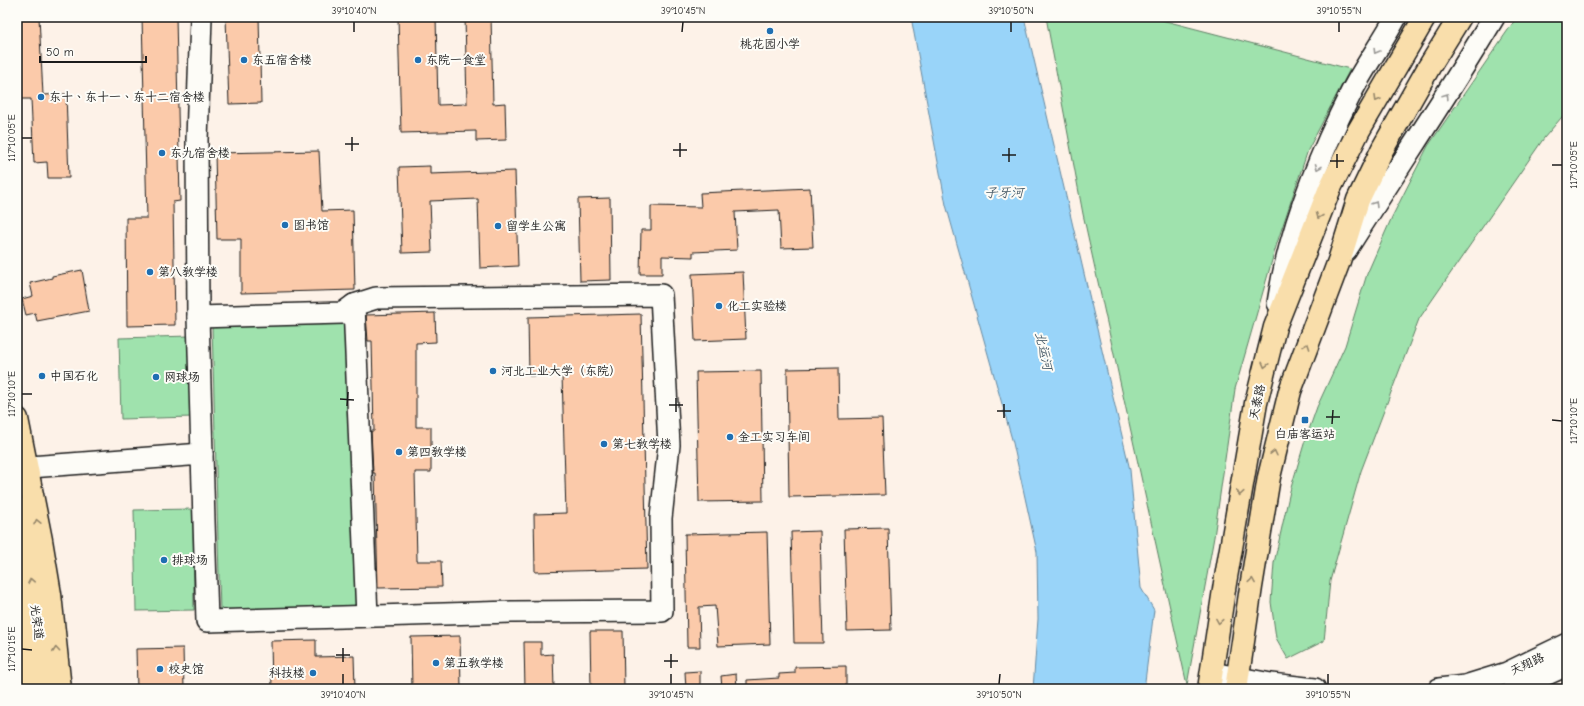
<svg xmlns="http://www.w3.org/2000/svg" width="1584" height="706" viewBox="0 0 1584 706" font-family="'Comic Neue','LXGW WenKai TC',sans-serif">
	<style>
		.green { fill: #9fe2ad; stroke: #5e7f64 }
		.water { fill: #99d4f9; stroke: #678aa1 }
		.building { fill: #fbcaaa; stroke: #1c1c1c }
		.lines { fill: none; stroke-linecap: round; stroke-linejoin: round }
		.minor-casing { stroke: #1c1c1c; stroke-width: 24 }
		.major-casing { stroke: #1c1c1c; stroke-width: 25 }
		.minor { stroke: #fdfcf7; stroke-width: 21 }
		.major { stroke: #f9deab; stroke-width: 22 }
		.oneway { stroke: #989794 }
		.oneway2 { stroke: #96876b }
		.ticks { fill: none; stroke: #1c1c1c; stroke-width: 1.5 }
		.poi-dot { fill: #1f6fb2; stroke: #fdfcf7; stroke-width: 1.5 }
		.labels { text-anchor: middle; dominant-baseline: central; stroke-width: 4; stroke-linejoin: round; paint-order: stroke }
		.poi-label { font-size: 12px; fill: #1c1c1c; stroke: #fdfcf7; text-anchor: start }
		.street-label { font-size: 12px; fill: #1c1c1c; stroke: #fdfcf7 }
		.water-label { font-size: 13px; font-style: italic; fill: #485c69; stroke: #fdfcf7 }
		.neatline { fill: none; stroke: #1c1c1c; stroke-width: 1.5 }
		.ticks-label { font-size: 10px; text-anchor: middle; fill: #1c1c1c }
	</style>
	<rect width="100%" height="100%" fill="#fdf2e8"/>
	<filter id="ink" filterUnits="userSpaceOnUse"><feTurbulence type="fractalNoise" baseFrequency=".025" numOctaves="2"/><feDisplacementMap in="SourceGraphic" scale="8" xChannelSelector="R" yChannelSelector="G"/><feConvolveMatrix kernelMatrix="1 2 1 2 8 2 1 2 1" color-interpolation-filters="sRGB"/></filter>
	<g filter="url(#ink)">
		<g class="green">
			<polygon points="1046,17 1150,17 1350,69 1308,150 1277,243 1235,389 1214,537 1187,685 1083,214"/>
			<polygon points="1517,17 1567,17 1567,111 1544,138 1419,319 1361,471 1330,581 1324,641 1288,659 1276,638 1271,602 1274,563 1290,491 1304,444 1317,407 1345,346 1367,274 1392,217 1428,146"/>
			<polygon points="356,322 364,607 220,611 212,326"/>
			<polygon points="190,336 192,417 121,419 119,338"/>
			<polygon points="193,509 194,610 136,611 134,510"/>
		</g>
		<polygon class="water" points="911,17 1024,17 1130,470 1141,588 1154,610 1144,689 1033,689 1038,619 1037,552 1013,443 946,205"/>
		<g class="building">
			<polygon points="17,17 39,17 43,95 66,94 69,178 48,178 47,162 34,163 31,99 17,99"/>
			<polygon points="142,17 176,17 180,201 173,202 175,325 127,326 126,218 147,218"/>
			<polygon points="226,17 259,17 261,103 229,104"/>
			<polygon points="398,17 436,17 438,105 467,104 465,17 491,17 493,104 505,103 506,140 476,141 476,131 401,133"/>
			<polygon points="319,151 322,211 353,210 355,290 241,293 241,239 217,239 215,153"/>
			<polygon points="430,166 430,174 515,171 518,266 480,268 478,199 430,201 432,252 402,253 399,167"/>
			<polygon points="810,188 813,247 781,248 779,210 735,212 737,250 693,252 693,257 662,256 662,274 640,274 641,230 651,230 651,206 701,207 700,193"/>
			<polygon points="610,198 611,280 580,281 578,199"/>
			<polygon points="82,270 89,311 37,321 35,313 26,315 22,299 33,296 30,283 52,278 52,276"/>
			<polygon points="743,272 746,339 695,341 692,274"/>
			<polygon points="435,313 436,342 416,343 416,427 431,427 431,472 415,472 417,561 441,561 442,587 378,588 375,473 373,473 371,431 374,431 372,341 368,341 366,315"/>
			<polygon points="641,314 647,569 535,572 534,514 566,513 562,375 529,376 528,317"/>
			<polygon points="838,368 839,419 882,418 885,495 789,497 787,369"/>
			<polygon points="761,371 763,501 699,502 696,372"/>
			<polygon points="888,528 891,630 847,631 844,529"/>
			<polygon points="820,531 823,643 794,643 791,532"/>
			<polygon points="767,532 770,644 718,646 715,606 699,607 700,647 687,647 685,534"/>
			<polygon points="590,631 623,631 624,689 591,689"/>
			<polygon points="460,636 461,689 412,689 411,637"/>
			<polygon points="316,640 316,657 354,656 355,689 272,689 271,641"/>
			<polygon points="524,642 541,642 541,655 553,654 554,689 525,689"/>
			<polygon points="183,648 184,689 137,689 136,649"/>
			<polygon points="846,666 846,689 747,689 747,680 779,678 779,674 795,673 795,667"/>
			<polygon points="700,671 700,689 686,689 685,672"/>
			<polygon points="736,674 737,689 722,689 721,676"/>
		</g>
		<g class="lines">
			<g class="minor-casing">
				<g id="minor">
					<polyline points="201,17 197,140 198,317 202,454"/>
					<path d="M1346 250C1395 172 1447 96 1494 17"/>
					<path d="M1278 303C1289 230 1318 158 1351 93 1364 67 1382 43 1396 17"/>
					<polyline points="354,305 367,616"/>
					<polyline points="17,468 202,454 207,621 512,612 662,611 661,518 669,445 661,295 376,298 354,305 343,313 198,317"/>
					<polyline points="1212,673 1271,684 1315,689"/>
					<polyline points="1439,689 1465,686 1507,673 1567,644"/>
					<polyline points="1514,689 1567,665"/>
				</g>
			</g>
			<g class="major-casing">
				<g id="major">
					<polyline points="17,419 41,540 50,594 60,689"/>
					<polyline points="17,509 35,609 45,689"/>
					<polyline points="17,601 27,689"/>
					<polyline points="1209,689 1225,583 1256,403 1275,327 1330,188 1359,130 1425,17"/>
					<polyline points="1236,689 1251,587 1269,477 1290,391 1339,261 1358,200 1383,148 1429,67 1460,17"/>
				</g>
			</g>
			<use href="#minor" class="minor"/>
			<use href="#major" class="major"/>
		</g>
		<defs><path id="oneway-chevron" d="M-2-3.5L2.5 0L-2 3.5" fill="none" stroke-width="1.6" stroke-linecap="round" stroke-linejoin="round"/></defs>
		<g class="oneway">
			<use href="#oneway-chevron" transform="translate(1376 51) rotate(121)"/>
			<use href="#oneway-chevron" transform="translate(1446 96) rotate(-57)"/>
			<use href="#oneway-chevron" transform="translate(1318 167) rotate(112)"/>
			<use href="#oneway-chevron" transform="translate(1375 204) rotate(-58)"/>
		</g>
		<g class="oneway2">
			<use href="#oneway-chevron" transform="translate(1377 99) rotate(120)"/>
			<use href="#oneway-chevron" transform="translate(1319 216) rotate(112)"/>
			<use href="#oneway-chevron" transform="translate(1307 346) rotate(-70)"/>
			<use href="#oneway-chevron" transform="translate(1265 365) rotate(104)"/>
			<use href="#oneway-chevron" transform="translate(1274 453) rotate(-77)"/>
			<use href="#oneway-chevron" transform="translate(1240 493) rotate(99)"/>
			<use href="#oneway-chevron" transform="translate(37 522) rotate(-102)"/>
			<use href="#oneway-chevron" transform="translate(31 581) rotate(-100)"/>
			<use href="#oneway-chevron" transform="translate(1252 581) rotate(-81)"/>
			<use href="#oneway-chevron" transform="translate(1219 621) rotate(99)"/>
			<use href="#oneway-chevron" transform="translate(56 650) rotate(-95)"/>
		</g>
	</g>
	<path class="ticks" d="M354 32V22M682 32 683 22M1011 32V22M1339 32V22M22 138H32M345 144H359M673 150H687M352 151V137M1002 155H1016M680 157V143M1330 161H1344M1009 162V148M1552 165H1562M1337 168V154M22 394H32M340 399 354 400M669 405H683M347 406 348 392M997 411H1011M676 412V398M1326 417H1340M1004 418V404M1552 420 1562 421M1332 424 1333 410M22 649 32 650M336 655H350M664 661H678M343 662V648M671 668V654M343 684V674M671 684V674M999 684 1000 674M1328 684V674"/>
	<g class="poi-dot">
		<circle cx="770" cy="31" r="4"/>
		<circle cx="244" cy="60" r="4"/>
		<circle cx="418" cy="60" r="4"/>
		<circle cx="41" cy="97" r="4"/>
		<circle cx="162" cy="153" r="4"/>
		<circle cx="285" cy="225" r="4"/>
		<circle cx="498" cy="226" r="4"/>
		<circle cx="150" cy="272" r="4"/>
		<circle cx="719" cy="306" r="4"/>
		<circle cx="493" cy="371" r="4"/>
		<circle cx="42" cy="376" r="4"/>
		<circle cx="156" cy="377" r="4"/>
		<rect x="1301" y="416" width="8" height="8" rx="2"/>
		<circle cx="730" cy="437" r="4"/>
		<circle cx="604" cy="444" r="4"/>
		<circle cx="399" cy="452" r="4"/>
		<circle cx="164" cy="560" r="4"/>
		<circle cx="436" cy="663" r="4"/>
		<circle cx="160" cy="669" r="4"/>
		<circle cx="313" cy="673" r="4"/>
	</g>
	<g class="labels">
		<g class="poi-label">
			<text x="770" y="44" text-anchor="middle">桃花园小学</text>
			<text x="252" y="60">东五宿舍楼</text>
			<text x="426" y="60">东院一食堂</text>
			<text x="49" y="97">东十、东十一、东十二宿舍楼</text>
			<text x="170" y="153">东九宿舍楼</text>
			<text x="293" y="225">图书馆</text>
			<text x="506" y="226">留学生公寓</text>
			<text x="158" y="272">第八教学楼</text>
			<text x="727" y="306">化工实验楼</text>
			<text x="501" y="371">河北工业大学（东院）</text>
			<text x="50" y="376">中国石化</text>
			<text x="164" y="377">网球场</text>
			<text x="1305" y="434" text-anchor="middle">白庙客运站</text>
			<text x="738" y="437">金工实习车间</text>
			<text x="612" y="444">第七教学楼</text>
			<text x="407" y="452">第四教学楼</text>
			<text x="172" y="560">排球场</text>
			<text x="444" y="663">第五教学楼</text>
			<text x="168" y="669">校史馆</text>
			<text x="305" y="673" text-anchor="end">科技楼</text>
		</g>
		<g class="street-label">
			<text transform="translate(1257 402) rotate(-78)">天泰路</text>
			<text transform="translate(37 622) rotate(82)">光荣道</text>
			<text transform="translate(1527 664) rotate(-25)">天翔路</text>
		</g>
		<g class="water-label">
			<text x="1004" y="192">子牙河</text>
			<text transform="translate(1044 351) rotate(77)">北运河</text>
		</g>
	</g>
	<rect width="1584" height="706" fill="none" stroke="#fdfcf7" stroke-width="44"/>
	<path d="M40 56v6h106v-6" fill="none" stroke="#1c1c1c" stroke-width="2"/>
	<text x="46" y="56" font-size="12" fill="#1c1c1c" stroke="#fdfcf7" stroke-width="3" paint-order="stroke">50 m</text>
	<rect x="22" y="22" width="1540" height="662" class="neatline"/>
	<g class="ticks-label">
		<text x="354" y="14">39°10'40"N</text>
		<text x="683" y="14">39°10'45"N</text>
		<text x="1011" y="14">39°10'50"N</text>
		<text x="1339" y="14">39°10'55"N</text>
		<text transform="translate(11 138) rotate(-90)" y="4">117°10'05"E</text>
		<text transform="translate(1573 165) rotate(-90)" y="4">117°10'05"E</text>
		<text transform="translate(11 394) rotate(-90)" y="4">117°10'10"E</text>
		<text transform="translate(1573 421) rotate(-90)" y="4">117°10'10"E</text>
		<text transform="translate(11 649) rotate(-90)" y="4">117°10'15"E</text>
		<text x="343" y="698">39°10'40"N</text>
		<text x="671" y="698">39°10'45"N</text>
		<text x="999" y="698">39°10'50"N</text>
		<text x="1328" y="698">39°10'55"N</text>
	</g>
</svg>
